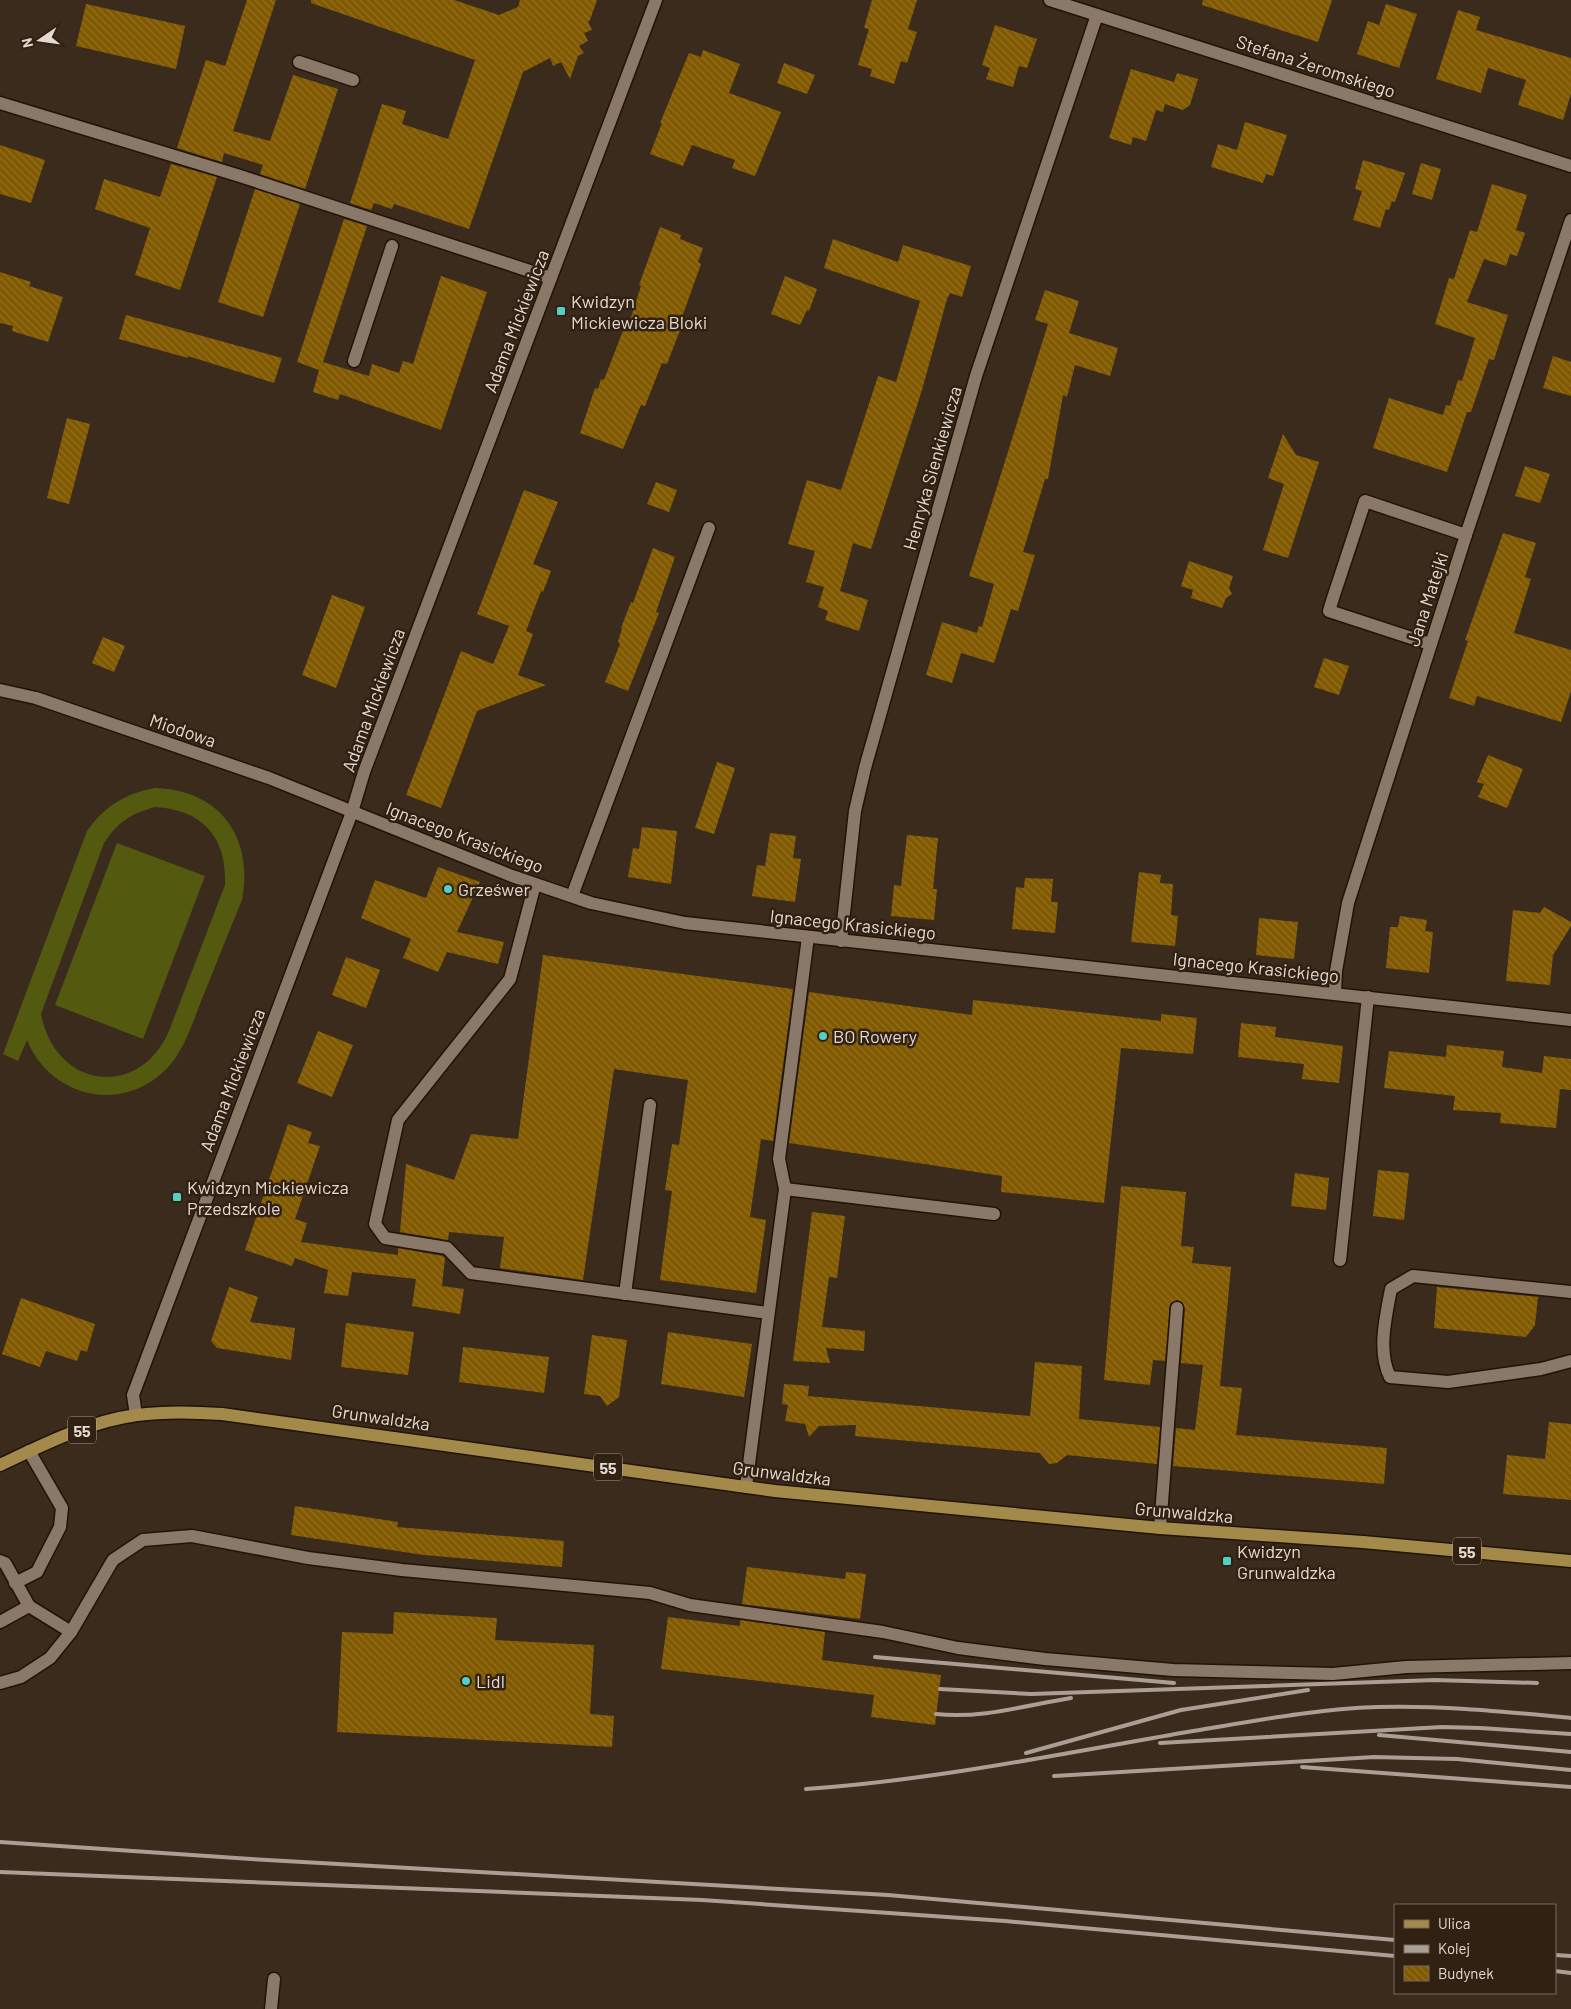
<svg xmlns="http://www.w3.org/2000/svg" width="1571" height="2009" viewBox="0 0 1571 2009" font-family="Barlow,sans-serif">
	<style>
		.grass { fill: #545910; fill-rule: evenodd }
		.building { fill: url(#building-back-hatch) }
		.lines { fill: none; stroke-linecap: round; stroke-linejoin: round }
		.service-casing { stroke: #211306; stroke-width: 15 }
		.minor-casing { stroke: #211306; stroke-width: 15 }
		.primary-casing { stroke: #211306; stroke-width: 15 }
		.service { stroke: #8a7868; stroke-width: 12 }
		.minor { stroke: #8a7868; stroke-width: 12 }
		.primary { stroke: #a38a4b; stroke-width: 12 }
		.rail { stroke: #ab9e94; stroke-width: 4 }
		.poi-dot { fill: #55cec4; stroke: #302113; stroke-width: 2 }
		.labels { text-anchor: middle; dominant-baseline: central; stroke-width: 5; stroke-linejoin: round; paint-order: stroke }
		.shield { fill: #302113; stroke: #aea297; stroke-width: 1 }
		.shield-label { font-size: 16px; font-weight: bold; fill: #e4d9d0 }
		.street-label { font-size: 18px; fill: #e4d9d0; stroke: #302113 }
		.poi-label { font-size: 18px; fill: #e4d9d0; stroke: #302113; text-anchor: start }
	</style>
	<defs>
		<pattern id="building-back-hatch" width="6" height="6" patternUnits="userSpaceOnUse" patternTransform="scale(1.25)"><rect width="6" height="6" fill="#805900"/><path d="M-1 5l2 2M0 0l6 6M5-1l2 2" fill="none" stroke="#927024"/></pattern>
	</defs>
	<rect width="100%" height="100%" fill="#3a2b1d"/>
	<g class="grass">
		<path d="M155 788C220 790 254 837 242 900 230 929 218 959 206 989 197 1009 191 1033 179 1052 161 1084 124 1101 88 1093 60 1086 38 1067 27 1040L18 1061 3 1054 87 831C105 806 124 794 155 788ZM155 807C203 810 227 837 225 885L169 1031C139 1100 55 1089 41 1014L104 843C119 821 130 814 155 807Z"/>
		<polygon points="117,843 205,876 143,1039 55,1005"/>
	</g>
	<g class="building">
		<polygon points="247,0 276,0 233,131 270,141 293,75 338,89 305,189 260,174 263,165 224,153 222,162 177,148 206,60 225,66"/>
		<polygon points="311,0 454,0 499,15 518,7 520,0 597,0 590,20 588,22 592,30 584,33 588,41 579,46 584,53 578,56 570,79 561,62 553,66 550,58 523,72 469,229 394,204 392,209 374,203 371,210 350,203 382,104 406,111 402,124 448,139 475,60 311,3"/>
		<polygon points="872,0 917,0 908,29 917,32 907,63 901,61 894,84 870,76 872,69 858,65 869,29 864,28"/>
		<polygon points="1203,0 1332,0 1318,42 1202,5"/>
		<polygon points="86,4 185,26 176,69 76,46"/>
		<polygon points="1386,4 1417,14 1399,68 1357,54 1368,21 1379,25"/>
		<polygon points="1458,10 1480,17 1476,30 1571,58 1571,94 1563,120 1518,105 1526,80 1488,68 1481,93 1436,79"/>
		<polygon points="995,25 1037,39 1027,68 1019,66 1013,87 986,79 990,68 982,65"/>
		<polygon points="703,50 740,64 729,93 781,112 755,176 732,168 735,160 692,145 683,166 650,154 662,123 660,123 689,53 701,57"/>
		<polygon points="784,63 815,75 807,94 777,83"/>
		<polygon points="1131,69 1174,82 1177,73 1198,79 1190,105 1183,110 1165,104 1163,112 1156,110 1146,141 1133,137 1131,145 1109,138"/>
		<polygon points="1245,122 1287,135 1273,176 1266,174 1263,183 1211,167 1218,144 1237,150"/>
		<polygon points="0,145 45,160 31,203 0,194"/>
		<polygon points="1363,160 1405,173 1395,202 1392,201 1389,210 1386,209 1380,228 1353,220 1362,191 1355,189"/>
		<polygon points="1421,163 1441,169 1432,200 1412,194"/>
		<polygon points="171,164 217,177 180,290 135,275 150,228 95,209 104,179 160,197"/>
		<polygon points="1492,184 1527,195 1516,230 1525,233 1517,256 1510,254 1506,266 1484,259 1467,302 1508,315 1494,360 1489,359 1471,412 1467,412 1447,472 1373,448 1389,398 1443,415 1446,405 1450,406 1458,380 1462,381 1475,338 1435,324 1449,278 1454,279 1470,230 1477,232"/>
		<polygon points="255,189 300,204 263,317 218,302"/>
		<polygon points="344,219 367,226 323,362 369,376 372,364 399,373 403,361 413,364 441,276 487,292 441,430 340,394 338,400 313,392 319,370 297,362"/>
		<polygon points="660,227 681,235 680,239 703,248 698,262 701,264 681,320 684,320 667,364 662,363 645,406 641,405 623,449 580,433 595,388 598,389 601,379 604,380 624,328 627,330 641,286 639,285"/>
		<polygon points="833,239 898,262 903,245 971,266 962,297 950,293 947,299 922,390 871,549 853,543 840,591 868,600 859,631 825,620 828,611 818,607 824,587 806,582 815,551 788,544 807,480 841,490 878,376 896,382 920,301 824,268"/>
		<polygon points="0,272 31,282 29,286 63,297 48,342 12,331 13,326 0,323"/>
		<polygon points="785,276 817,289 809,311 807,310 800,325 771,314"/>
		<polygon points="1045,290 1079,301 1069,333 1118,348 1110,376 1075,365 1067,397 1063,395 1048,479 1045,479 1023,552 1035,555 1018,611 1011,609 994,663 961,653 952,683 926,675 942,622 977,633 979,626 982,627 994,584 969,576 1048,324 1035,320"/>
		<polygon points="126,315 282,358 274,383 188,356 188,358 119,339"/>
		<polygon points="1553,356 1571,362 1571,396 1543,388"/>
		<polygon points="67,418 90,424 69,504 47,498"/>
		<polygon points="1283,434 1296,455 1319,462 1288,558 1263,550 1284,484 1268,478"/>
		<polygon points="1525,466 1550,474 1540,503 1515,496"/>
		<polygon points="656,482 677,490 669,512 647,504"/>
		<polygon points="524,490 558,502 533,564 551,571 543,592 541,591 526,631 533,634 518,675 546,685 477,711 441,808 406,795 461,651 493,664 509,626 477,614"/>
		<polygon points="1503,533 1536,543 1525,577 1531,579 1514,633 1571,650 1571,691 1561,722 1477,696 1474,706 1449,698 1468,641 1465,640"/>
		<polygon points="653,548 675,557 656,612 659,613 628,691 605,682 620,644 618,641 622,629 621,628 631,602 633,603"/>
		<polygon points="1189,561 1233,576 1229,588 1232,594 1226,598 1222,608 1191,598 1193,590 1181,586"/>
		<polygon points="332,595 365,607 336,688 302,675"/>
		<polygon points="103,637 125,646 114,672 92,663"/>
		<polygon points="1324,658 1349,666 1339,695 1314,687"/>
		<polygon points="1488,755 1523,769 1507,808 1478,797 1484,784 1477,782"/>
		<polygon points="717,762 735,768 714,834 695,828"/>
		<polygon points="642,827 677,831 671,884 628,877 633,848 639,849"/>
		<polygon points="770,833 796,836 793,858 801,859 795,902 752,896 757,865 765,866"/>
		<polygon points="907,835 938,838 933,889 937,889 934,920 891,916 894,885 901,886"/>
		<polygon points="438,867 480,882 457,932 504,942 498,964 447,952 438,972 403,958 411,939 361,918 375,880 426,898"/>
		<polygon points="1139,872 1161,875 1160,883 1173,884 1171,915 1178,916 1175,946 1131,942"/>
		<polygon points="1025,878 1053,879 1051,902 1058,902 1055,933 1012,929 1016,887 1024,888"/>
		<polygon points="1544,907 1571,922 1571,926 1553,955 1550,985 1506,981 1513,910 1540,913"/>
		<polygon points="1400,916 1427,920 1425,931 1433,932 1429,973 1386,968 1390,927 1398,927"/>
		<polygon points="1259,918 1298,922 1294,959 1256,955"/>
		<polygon points="543,955 793,989 773,1141 761,1139 750,1217 766,1220 756,1293 660,1280 672,1191 665,1190 672,1144 679,1145 688,1080 614,1069 583,1280 500,1268 504,1237 449,1232 448,1240 400,1232 406,1164 454,1180 471,1134 518,1139"/>
		<polygon points="346,957 380,970 366,1008 332,995"/>
		<polygon points="809,992 972,1015 973,1000 1161,1021 1161,1014 1197,1018 1193,1054 1121,1048 1104,1203 1001,1192 1002,1176 789,1143"/>
		<polygon points="1241,1023 1276,1027 1275,1037 1343,1046 1339,1083 1302,1079 1304,1064 1238,1057"/>
		<polygon points="318,1031 353,1045 332,1097 297,1083"/>
		<polygon points="1447,1045 1504,1051 1502,1067 1542,1073 1544,1056 1571,1059 1571,1090 1560,1089 1556,1128 1500,1123 1501,1113 1453,1110 1455,1096 1384,1088 1389,1051 1446,1057"/>
		<polygon points="288,1124 312,1132 308,1143 320,1146 295,1219 307,1223 301,1242 398,1255 398,1248 443,1256 445,1258 442,1286 464,1289 460,1314 412,1306 416,1279 352,1272 348,1296 324,1293 328,1270 295,1258 292,1266 245,1250"/>
		<polygon points="1378,1170 1409,1173 1404,1220 1373,1216"/>
		<polygon points="1295,1173 1329,1178 1326,1210 1291,1206"/>
		<polygon points="1121,1186 1186,1192 1181,1246 1194,1247 1192,1263 1231,1267 1220,1386 1242,1388 1236,1435 1387,1448 1384,1484 1173,1466 1176,1428 1195,1430 1203,1365 1181,1363 1185,1309 1182,1302 1177,1300 1170,1304 1165,1361 1153,1360 1150,1385 1104,1380"/>
		<polygon points="812,1212 845,1216 837,1278 829,1277 822,1327 865,1331 864,1351 826,1348 830,1363 793,1361"/>
		<polygon points="229,1287 258,1297 250,1322 295,1328 291,1360 217,1348 211,1341"/>
		<polygon points="1437,1287 1538,1297 1535,1325 1526,1337 1434,1328"/>
		<polygon points="21,1298 95,1324 87,1352 81,1350 77,1361 46,1351 40,1367 2,1354"/>
		<polygon points="346,1323 414,1332 408,1375 341,1367"/>
		<polygon points="668,1332 752,1344 744,1397 661,1384"/>
		<polygon points="592,1335 627,1340 619,1397 607,1406 600,1396 584,1394"/>
		<polygon points="463,1347 549,1357 544,1393 459,1382"/>
		<polygon points="1035,1362 1082,1366 1079,1419 1160,1427 1157,1464 1067,1455 1057,1463 1049,1464 1040,1453 855,1436 856,1425 819,1426 809,1437 805,1424 785,1421 788,1405 782,1404 784,1384 809,1386 808,1396 1030,1416"/>
		<polygon points="1549,1422 1571,1424 1571,1500 1503,1494 1507,1455 1545,1459"/>
		<polygon points="295,1506 398,1522 397,1527 564,1541 562,1567 424,1555 291,1535"/>
		<polygon points="747,1567 845,1579 846,1572 866,1574 860,1619 742,1604"/>
		<polygon points="394,1612 497,1618 495,1640 594,1645 590,1714 614,1716 612,1747 337,1732 342,1632 393,1634"/>
		<polygon points="668,1617 740,1626 740,1620 825,1632 822,1660 941,1675 935,1725 871,1717 874,1695 661,1669"/>
	</g>
	<g class="lines">
		<g class="service-casing">
			<g id="service">
				<polyline points="299,62 353,80"/>
				<polyline points="0,103 240,176 551,278"/>
				<polyline points="354,361 392,246"/>
				<polyline points="1430,644 1329,611 1333,598 1365,501 1466,535"/>
				<polyline points="535,884 510,979 398,1120 375,1224 385,1238 447,1248 471,1273 768,1313"/>
				<polyline points="572,896 709,528"/>
				<polyline points="785,1189 994,1214"/>
				<polyline points="1340,1260 1368,997"/>
				<path d="M1571 1292 1413 1276 1391 1289C1386 1316 1377 1351 1390 1377L1448 1382 1541 1369 1571 1361"/>
				<polyline points="625,1294 650,1105"/>
				<polyline points="746,1487 785,1189 779,1159 808,937"/>
				<polyline points="1160,1528 1177,1308"/>
				<polyline points="0,1561 5,1563 29,1606 71,1632"/>
				<polyline points="15,1583 37,1572 60,1527 62,1508 29,1451"/>
				<polyline points="0,1622 29,1606"/>
				<polyline points="0,1683 21,1677 50,1658 71,1632 113,1560 143,1540 192,1536 308,1558 402,1570 650,1593 690,1605 883,1632 958,1648 1045,1659 1173,1670 1333,1674 1406,1667 1571,1663"/>
				<polyline points="271,2009 274,1979"/>
			</g>
		</g>
		<g class="minor-casing">
			<g id="minor">
				<polyline points="1050,0 1571,166"/>
				<polyline points="0,690 36,698 269,778 512,876 591,903 685,923 1571,1020"/>
				<polyline points="841,941 855,811 865,768 976,376 1097,15"/>
				<polyline points="1335,993 1336,971 1348,903 1466,535 1571,220"/>
				<polyline points="136,1415 133,1395 352,812 364,772 656,0"/>
			</g>
		</g>
		<g class="primary-casing">
			<path id="primary" d="M0 1465C42 1445 90 1421 137 1415 166 1411 194 1412 222 1414L775 1491 1160 1528 1363 1542 1571 1561"/>
		</g>
		<use href="#service" class="service"/>
		<use href="#minor" class="minor"/>
		<use href="#primary" class="primary"/>
		<g class="rail">
			<polyline points="875,1657 1174,1683"/>
			<polyline points="940,1689 1031,1694 1435,1680 1537,1683"/>
			<path d="M936 1714C983 1719 1026 1705 1071 1698"/>
			<polyline points="1379,1735 1571,1752"/>
			<polyline points="1160,1743 1442,1727 1480,1728 1571,1734"/>
			<polyline points="1026,1753 1181,1710 1308,1690"/>
			<polyline points="1302,1767 1571,1787"/>
			<polyline points="1054,1776 1374,1757 1457,1759 1571,1770"/>
			<path d="M806 1789C936 1780 1065 1753 1193 1731 1254 1721 1316 1709 1377 1707 1442 1705 1507 1712 1571 1718"/>
			<polyline points="0,1842 251,1859 888,1895 1395,1940"/>
			<polyline points="0,1872 702,1900 1005,1921 1395,1956"/>
			<polyline points="1555,1955 1571,1956"/>
			<polyline points="1555,1971 1571,1973"/>
		</g>
	</g>
	<g class="poi-dot">
		<rect x="556" y="306" width="10" height="10" rx="2.5"/>
		<circle cx="448" cy="889" r="5"/>
		<circle cx="823" cy="1036" r="5"/>
		<rect x="172" y="1192" width="10" height="10" rx="2.5"/>
		<rect x="1222" y="1556" width="10" height="10" rx="2.5"/>
		<circle cx="466" cy="1681" r="5"/>
	</g>
	<g class="labels">
		<g class="shield">
			<rect x="68" y="1416.5" width="28" height="27" rx="4"/>
			<rect x="594" y="1453.5" width="28" height="27" rx="4"/>
			<rect x="1453" y="1537.5" width="28" height="27" rx="4"/>
		</g>
		<g class="shield-label">
			<text x="82" y="1430">55</text>
			<text x="608" y="1467">55</text>
			<text x="1467" y="1551">55</text>
		</g>
		<g class="street-label">
			<text transform="translate(1316 66) rotate(18)">Stefana Żeromskiego</text>
			<text transform="translate(516 321) rotate(-69)">Adama Mickiewicza</text>
			<text transform="translate(932 468) rotate(-74)">Henryka Sienkiewicza</text>
			<text transform="translate(1427 599) rotate(-72)">Jana Matejki</text>
			<text transform="translate(373 700) rotate(-70)">Adama Mickiewicza</text>
			<text transform="translate(183 730) rotate(19)">Miodowa</text>
			<text transform="translate(465 837) rotate(21)">Ignacego Krasickiego</text>
			<text transform="translate(853 924) rotate(6)">Ignacego Krasickiego</text>
			<text transform="translate(1256 967) rotate(6)">Ignacego Krasickiego</text>
			<text transform="translate(232 1080) rotate(-69)">Adama Mickiewicza</text>
			<text transform="translate(381 1417) rotate(8)">Grunwaldzka</text>
			<text transform="translate(782 1473) rotate(7)">Grunwaldzka</text>
			<text transform="translate(1184 1512) rotate(5)">Grunwaldzka</text>
		</g>
		<g class="poi-label">
			<text x="571" y="301">Kwidzyn<tspan x="571" dy="21">Mickiewicza Bloki</tspan></text>
			<text x="458" y="889">Grześwer</text>
			<text x="833" y="1036">BO Rowery</text>
			<text x="187" y="1187">Kwidzyn Mickiewicza<tspan x="187" dy="21">Przedszkole</tspan></text>
			<text x="1237" y="1551">Kwidzyn<tspan x="1237" dy="21">Grunwaldzka</tspan></text>
			<text x="476" y="1681">Lidl</text>
		</g>
	</g>
	<rect x="1394" y="1904" width="162" height="90" fill="#302113" stroke="#786b5f"/>
	<rect x="1404" y="1920" width="25" height="8" fill="#a38a4b" stroke="#786b5f"/>
	<text x="1438" y="1929" font-size="15" fill="#e4d9d0">Ulica</text>
	<rect x="1404" y="1945" width="25" height="8" fill="#ab9e94" stroke="#786b5f"/>
	<text x="1438" y="1954" font-size="15" fill="#e4d9d0">Kolej</text>
	<rect x="1404" y="1966" width="25" height="15" fill="url(#building-back-hatch)" stroke="#786b5f"/>
	<text x="1438" y="1979" font-size="15" fill="#e4d9d0">Budynek</text>
	<g transform="translate(40 40) rotate(257)" stroke="#302113" stroke-width="4" paint-order="stroke">
	<path d="M0-4L9 19L0 12L-9 19Z" fill="#e4d9d0"/>
	<text y="-8" font-size="14" font-weight="bold" text-anchor="middle" fill="#e4d9d0">N</text>
	</g>
</svg>
